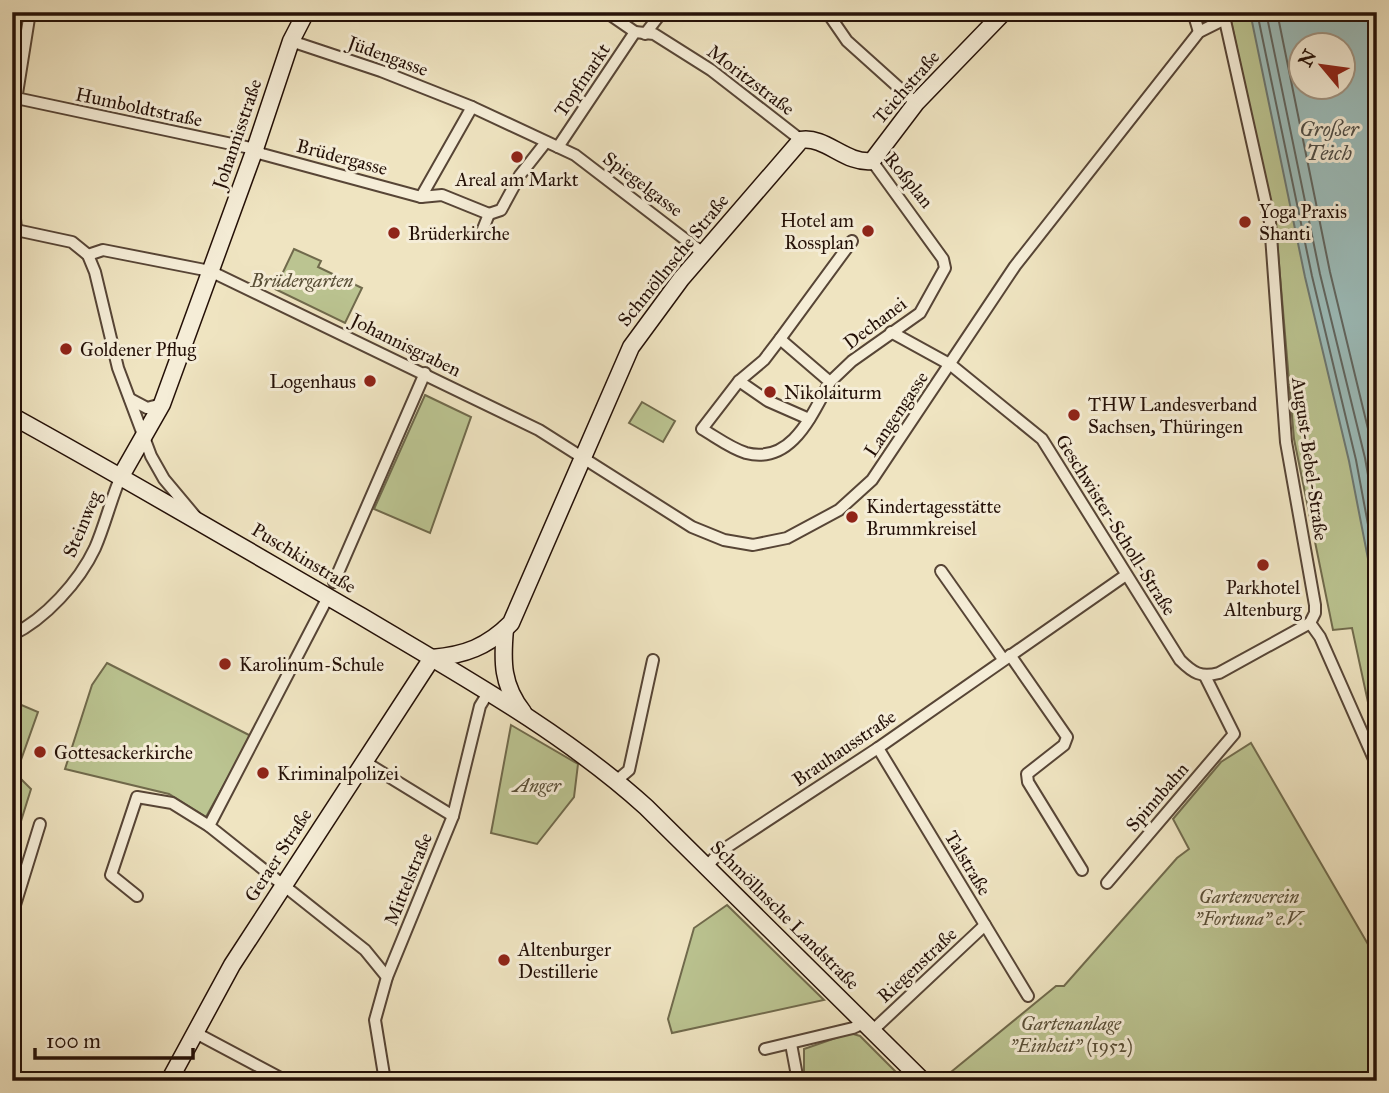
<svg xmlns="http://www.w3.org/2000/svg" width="1389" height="1093" viewBox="0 0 1389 1093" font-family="'IM FELL Great Primer',serif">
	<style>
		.green { fill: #bbc491; stroke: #706a4c; stroke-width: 2; fill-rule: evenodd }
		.water { fill: #9cbdbb; stroke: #6c7873; stroke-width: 2; fill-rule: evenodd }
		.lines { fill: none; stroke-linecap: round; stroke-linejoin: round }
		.shore { stroke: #606661; stroke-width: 2 }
		.street-casing { stroke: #574536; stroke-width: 14 }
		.secondary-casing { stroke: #241007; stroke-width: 19 }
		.street { stroke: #f5edd7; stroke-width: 10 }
		.secondary { stroke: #f5edd7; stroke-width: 16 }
		.poi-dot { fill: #8f2418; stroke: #f5edd7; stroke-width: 2.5 }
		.labels { text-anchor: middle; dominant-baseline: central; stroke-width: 6; stroke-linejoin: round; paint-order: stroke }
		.street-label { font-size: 19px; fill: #241007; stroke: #f5edd7 }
		.poi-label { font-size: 19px; fill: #241007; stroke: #f5edd7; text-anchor: start }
		.park-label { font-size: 19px; font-style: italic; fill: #594f37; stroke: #f5edd7 }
		.water-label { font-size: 21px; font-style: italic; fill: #4e4d46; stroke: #f5edd7 }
	</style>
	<rect width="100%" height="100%" fill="#efe4c1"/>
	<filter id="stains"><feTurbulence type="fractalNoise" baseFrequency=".00286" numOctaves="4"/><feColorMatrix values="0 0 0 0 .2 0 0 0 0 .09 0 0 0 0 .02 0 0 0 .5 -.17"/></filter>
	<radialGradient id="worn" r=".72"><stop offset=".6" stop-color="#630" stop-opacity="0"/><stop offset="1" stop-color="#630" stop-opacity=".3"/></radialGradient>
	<g class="green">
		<path d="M1229 12H1377V744L1352 628 1333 630 1294 439 1276 229ZM1302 46H1344V88H1302Z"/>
		<polygon points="294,249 321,261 318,267 362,288 345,323 275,289"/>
		<polygon points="425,395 471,417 430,533 374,509"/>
		<polygon points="642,402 675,421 663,442 629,423"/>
		<polygon points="107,663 251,736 206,817 169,794 65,769 92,685"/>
		<polygon points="12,701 38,712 16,774 31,789 12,850"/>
		<polygon points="511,725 578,764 574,797 537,844 491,833"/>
		<polygon points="1251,743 1369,946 1377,942 1377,1081 940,1081 1056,986 1064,986 1177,858 1189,849 1173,819 1221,762"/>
		<polygon points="727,905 824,1000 672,1033 668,1019 694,928"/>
		<polygon points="850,1033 860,1036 905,1081 804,1081 804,1049"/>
	</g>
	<path class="water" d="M1250 12H1377V605L1349 461 1305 277ZM1302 46H1344V88H1302Z"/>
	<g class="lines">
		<g class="shore">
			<polyline points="1257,12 1312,276 1356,460 1377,573"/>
			<polyline points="1266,12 1320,274 1365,458 1377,526"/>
			<polyline points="1277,12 1330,272 1377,466"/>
		</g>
		<g class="street-casing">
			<g id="street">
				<polyline points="606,12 635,32 654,34 711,70 801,140"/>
				<polyline points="827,12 847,41 916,103"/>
				<polyline points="1193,12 1199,32"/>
				<polyline points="1224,16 1270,222 1286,442 1315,605 1315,613 1310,623"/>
				<polyline points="645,34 662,12"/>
				<polyline points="291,41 381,71 472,107 575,155 703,253"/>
				<polyline points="16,98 255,149 262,154 421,197 442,195 489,214"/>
				<polyline points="12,125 30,12"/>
				<polyline points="558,147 635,32"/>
				<polyline points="12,185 16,230"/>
				<polyline points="421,197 472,107"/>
				<polyline points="489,214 501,210 520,175 546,142"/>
				<polyline points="483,229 489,214"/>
				<polyline points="16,230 72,242 88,255 95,272 118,368 151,456 164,479 195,516"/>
				<polyline points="88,255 103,250 210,271 539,430 692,527 724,540 753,545 787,538 839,510 872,480 1015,266 1199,32 1225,19"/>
				<path d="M891 332 951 365 1042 439 1180 660C1193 673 1201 678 1219 673L1310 623"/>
				<path d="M780 339 830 382C812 414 792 465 746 453 730 448 716 437 702 429L739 381 764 360Z"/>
				<polyline points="780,339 852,241"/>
				<polyline points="739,381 768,401 809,419"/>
				<polyline points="830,382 852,361 920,313 945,268 943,259 872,161"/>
				<polyline points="130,399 147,408 162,404"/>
				<polyline points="941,571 1003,659"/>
				<polyline points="334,582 425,373"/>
				<polyline points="1310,623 1320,637 1377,766"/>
				<path d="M12 635C45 619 79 582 95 548 105 525 111 499 121 476"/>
				<polyline points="1010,655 1067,737 1064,745 1027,774 1028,782 1082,870"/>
				<polyline points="878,748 1028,996"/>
				<polyline points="365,762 453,816"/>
				<polyline points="616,781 629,770 653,660"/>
				<polyline points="209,826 328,597"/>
				<polyline points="706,867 721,851 878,748 1126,575"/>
				<polyline points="1107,883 1234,734 1205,676"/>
				<polyline points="137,896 111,875 137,797 172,803 209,826 365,950 387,977"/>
				<polyline points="12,936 15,905 40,824"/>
				<polyline points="872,1031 985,925"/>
				<polyline points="194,1032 286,1081"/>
				<polyline points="791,1044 798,1081"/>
				<polyline points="765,1049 853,1028 864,1023"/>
				<polyline points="385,1081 375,1020 387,977 453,816 480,706 488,693"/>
			</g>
		</g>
		<g class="secondary-casing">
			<g id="secondary">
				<path d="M12 416C130 481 245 549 361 616 458 674 562 731 646 807L923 1081"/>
				<polyline points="121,476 162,404 255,149 291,41 306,12"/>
				<path d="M505 629C502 662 502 685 523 712"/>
				<path d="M432 658C465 655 487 647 511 623L631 347 681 279 801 140C826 136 845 164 872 161L916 103 1004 12"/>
				<polyline points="169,1081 232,965 432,658"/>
			</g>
		</g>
		<use href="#street" class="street"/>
		<use href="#secondary" class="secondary"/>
	</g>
	<g class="poi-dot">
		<circle cx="517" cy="157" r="7"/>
		<circle cx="1245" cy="222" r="7"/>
		<circle cx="868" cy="231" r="7"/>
		<circle cx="394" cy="233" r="7"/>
		<circle cx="66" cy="349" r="7"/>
		<circle cx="370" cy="381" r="7"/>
		<circle cx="770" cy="392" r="7"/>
		<circle cx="1074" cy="415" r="7"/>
		<circle cx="852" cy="517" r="7"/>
		<circle cx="1263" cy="565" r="7"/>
		<circle cx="225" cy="664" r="7"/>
		<circle cx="40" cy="752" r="7"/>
		<circle cx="263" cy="773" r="7"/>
		<circle cx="504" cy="960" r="7"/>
	</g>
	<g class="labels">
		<g class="street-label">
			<text transform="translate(388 56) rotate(20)">Jüdengasse</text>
			<text transform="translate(582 80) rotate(-56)">Topfmarkt</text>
			<text transform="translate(751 80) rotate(37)">Moritzstraße</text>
			<text transform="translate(906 87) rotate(-49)">Teichstraße</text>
			<text transform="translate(139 107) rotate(12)">Humboldtstraße</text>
			<text transform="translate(237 134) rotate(-71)">Johannisstraße</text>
			<text transform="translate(342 157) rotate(15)">Brüdergasse</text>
			<text transform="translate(909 180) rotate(51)">Roßplan</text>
			<text transform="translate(643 184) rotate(37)">Spiegelgasse</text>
			<text transform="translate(673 260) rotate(-51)">Schmöllnsche Straße</text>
			<text transform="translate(875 323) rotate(-37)">Dechanei</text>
			<text transform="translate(406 345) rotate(26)">Johannisgraben</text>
			<text transform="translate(896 414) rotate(-56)">Langengasse</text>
			<text transform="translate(1310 459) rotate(82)">August-Bebel-Straße</text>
			<text transform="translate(82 524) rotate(-67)">Steinweg</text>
			<text transform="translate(1116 525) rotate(58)">Geschwister-Scholl-Straße</text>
			<text transform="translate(304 558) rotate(31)">Puschkinstraße</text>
			<text transform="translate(844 748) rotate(-34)">Brauhausstraße</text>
			<text transform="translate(1157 797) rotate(-49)">Spinnbahn</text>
			<text transform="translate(278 855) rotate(-57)">Geraer Straße</text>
			<text transform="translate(968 863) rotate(59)">Talstraße</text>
			<text transform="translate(408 879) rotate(-68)">Mittelstraße</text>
			<text transform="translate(785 915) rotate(45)">Schmöllnsche Landstraße</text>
			<text transform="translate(917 965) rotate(-43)">Riegenstraße</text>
		</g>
		<g class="poi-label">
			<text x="517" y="179" text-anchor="middle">Areal am Markt</text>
			<text x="1259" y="211">Yoga Praxis<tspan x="1259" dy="22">Shanti</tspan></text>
			<text x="854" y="220" text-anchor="end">Hotel am<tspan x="854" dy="22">Rossplan</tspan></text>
			<text x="408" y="233">Brüderkirche</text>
			<text x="80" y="349">Goldener Pflug</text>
			<text x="356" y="381" text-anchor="end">Logenhaus</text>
			<text x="784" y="392">Nikolaiturm</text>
			<text x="1088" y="404">THW Landesverband<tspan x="1088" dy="22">Sachsen, Thüringen</tspan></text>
			<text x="866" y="506">Kindertagesstätte<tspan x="866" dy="22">Brummkreisel</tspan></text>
			<text x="1263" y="587" text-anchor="middle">Parkhotel<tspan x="1263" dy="22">Altenburg</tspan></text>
			<text x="239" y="664">Karolinum-Schule</text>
			<text x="54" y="752">Gottesackerkirche</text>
			<text x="277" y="773">Kriminalpolizei</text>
			<text x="518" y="949">Altenburger<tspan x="518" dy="22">Destillerie</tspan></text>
		</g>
		<g class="park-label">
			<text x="302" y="280">Brüdergarten</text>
			<text x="537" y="785">Anger</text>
			<text x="1249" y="896">Gartenverein<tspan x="1249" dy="22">"Fortuna" e.V.</tspan></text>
			<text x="1071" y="1023">Gartenanlage<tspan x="1071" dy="22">"Einheit" (1952)</tspan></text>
		</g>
		<g class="water-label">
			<text x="1329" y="129">Großer<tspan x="1329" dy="24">Teich</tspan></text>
		</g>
	</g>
	<rect width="1389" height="1093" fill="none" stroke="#efe4c1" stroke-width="42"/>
	<rect x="14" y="14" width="1361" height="1065" fill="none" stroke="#241007" stroke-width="3.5"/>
	<rect x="21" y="21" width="1347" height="1051" fill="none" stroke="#241007" stroke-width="2"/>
	<g transform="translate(1322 66) rotate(299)"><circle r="33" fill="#f5edd7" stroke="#a19584" stroke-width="2"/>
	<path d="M0-5L12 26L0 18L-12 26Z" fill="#8f2418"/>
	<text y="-10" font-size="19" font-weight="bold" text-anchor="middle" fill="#241007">N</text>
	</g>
	<path d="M35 1048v10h158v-10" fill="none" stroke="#241007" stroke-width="3.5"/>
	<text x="46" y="1048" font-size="21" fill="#241007" stroke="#f5edd7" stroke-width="5" paint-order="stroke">100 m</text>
	<rect width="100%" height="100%" filter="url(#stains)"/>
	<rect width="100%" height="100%" fill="url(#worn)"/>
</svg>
